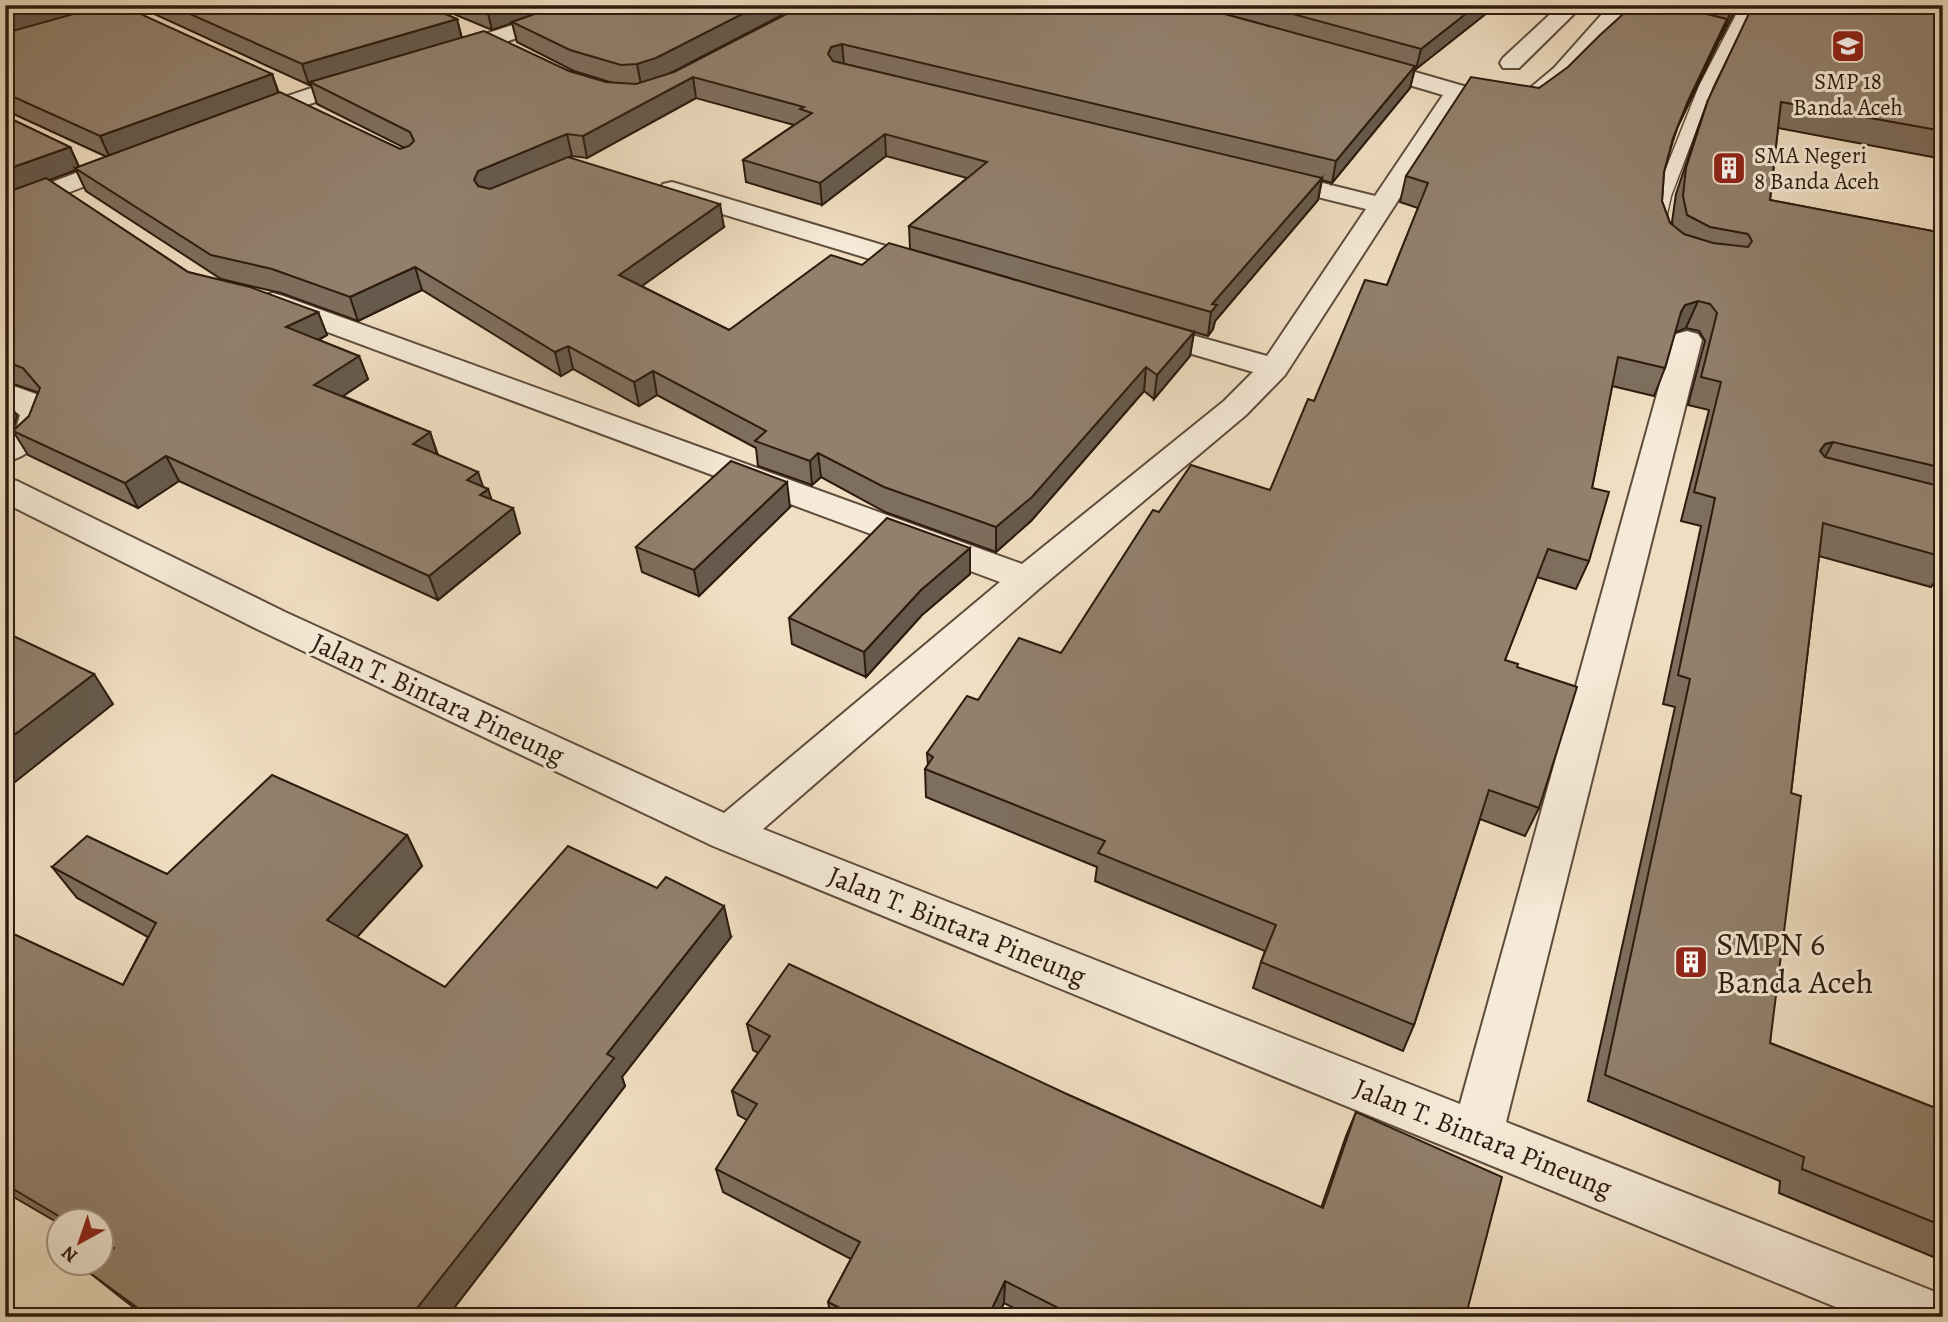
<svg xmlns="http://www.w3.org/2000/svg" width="1948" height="1322" viewBox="0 0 1948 1322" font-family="Alegreya,serif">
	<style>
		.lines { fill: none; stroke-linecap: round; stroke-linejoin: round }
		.service-casing { stroke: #5e4c3b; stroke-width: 3 }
		.minor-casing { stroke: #5e4c3b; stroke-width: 4 }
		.service { fill: #f5ead7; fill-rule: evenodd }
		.minor { fill: #f5ead7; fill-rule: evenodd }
		.wall { fill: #7e6e5d; stroke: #2d1b0e; stroke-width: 2 }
		.shaded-wall { fill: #665a4c; stroke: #2d1b0e; stroke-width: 2 }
		.building { fill: #92806c; stroke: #2d1b0e; stroke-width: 2 }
		.labels { text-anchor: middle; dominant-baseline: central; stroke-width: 6; stroke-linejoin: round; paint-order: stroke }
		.far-poi-label { font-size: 23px; fill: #2d1b0e; stroke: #f5ead7 }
		.street-label { font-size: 28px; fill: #2d1b0e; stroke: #f5ead7 }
		.near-poi-label { font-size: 33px; fill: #2d1b0e; stroke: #f5ead7; text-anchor: start }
	</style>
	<rect width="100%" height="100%" fill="#f0dec2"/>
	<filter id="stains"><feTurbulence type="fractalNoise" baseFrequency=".00286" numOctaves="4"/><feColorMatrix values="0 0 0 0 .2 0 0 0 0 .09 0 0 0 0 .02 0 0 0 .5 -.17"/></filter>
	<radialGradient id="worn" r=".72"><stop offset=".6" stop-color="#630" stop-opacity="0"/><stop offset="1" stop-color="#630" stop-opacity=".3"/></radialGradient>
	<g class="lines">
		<g class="service-casing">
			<polygon id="service" points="1741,5 1753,5 1713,86 1671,196 1667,214 1670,232 1662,237 1656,235 1651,214 1655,196 1699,86"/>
		</g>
		<g class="minor-casing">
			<g id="minor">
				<polygon points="127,5 161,5 158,9 5,54 5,40"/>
				<polygon points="574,5 606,5 603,9 458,58 442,58 439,53 442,48"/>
				<polygon points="1560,5 1583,5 1519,68 1503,68 1500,63 1503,58"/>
				<path d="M1610 5H1632C1614 31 1565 90 1539 105 1523 113 1480 104 1463 100L1285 375 1246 415 1040 588 763 829 1460 1104 1672 340 1676 334 1687 331 1698 334 1702 340 1506 1122 1943 1295V1317H1860L713 846 259 630 5 503V478L17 481 285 612 724 813 1000 582 263 308 259 302 263 296 273 293 283 296 1022 564 1224 401 1253 372 1131 336 1127 330 1131 324 1142 321 1267 356 1366 209 1261 183 1257 178 1261 173 1270 170 1375 196 1443 95 1355 69 1352 64 1355 59 1363 57 1467 87 1524 93 1554 68Z"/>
				<polygon points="365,70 373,72 377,77 373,82 255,123 246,125 237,123 234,118 237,113"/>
				<polygon points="131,152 140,155 144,160 140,165 5,217 5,200"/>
				<polygon points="672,182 936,261 940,267 936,273 926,275 916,273 663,196 659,190 663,184"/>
				<path d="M5 383 36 394 52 414C46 439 31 456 5 462V436L16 429 20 415 5 404Z"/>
			</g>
		</g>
		<use href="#service" class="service"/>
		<use href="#minor" class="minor"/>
	</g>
	<g class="wall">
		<polygon points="5,5 272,74 279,93 400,149 405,148 317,104 311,85 309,85 152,13 149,5 424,5 457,19 462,38 569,71 606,82 613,83 574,71 517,42 512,23 492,30 432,5 801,5 667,74 674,72 804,5 1497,5 1416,69 1415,69 1410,88 1332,183 1322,180 1318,200 1215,321 1213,329 1208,336 910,249 909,226 967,178 886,156 822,205 746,182 743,160 794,125 696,98 587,158 572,156 569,157 724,227 641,286 729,330 862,265 1194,332 1190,356 1154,399 1144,391 1031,521 996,552 885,512 821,477 812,485 758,466 756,448 657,395 639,406 573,369 561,376 422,290 358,321 281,293 221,279 86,191 76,170 49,180 188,272 318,312 327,335 319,340 359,356 368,379 343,396 430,432 438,455 483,487 488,489 491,499 520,533 438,600 179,481 138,508 28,455 13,431 29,416 38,393 37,392 5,381 5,116 70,147 79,167 107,157 5,110"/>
		<polygon points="1689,5 1738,5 1720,40 1725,23 1718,43 1678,126 1673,141 1664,172 1662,201 1670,223 1673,226 1672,222 1676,194 1699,125 1708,100 1943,5 1943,159 1778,128 1770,200 1943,233 1943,580 1937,578 1931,587 1819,556 1791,793 1770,1043 1943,1111 1943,1261 1779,1193 1780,1181 1588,1101 1675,707 1663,704 1701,526 1681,521 1709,410 1688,405 1705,341 1699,331 1686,328 1675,332 1665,368 1654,396 1612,386 1592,488 1589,561 1576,589 1537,577 1505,660 1517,667 1539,808 1525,836 1480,819 1414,1025 1403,1051 1253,988 1261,962 1265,951 1095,881 1097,867 926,797 925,769 928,765 927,753 978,700 1061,653 1159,512 1270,490 1387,285 1418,208 1400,202 1406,176 1539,88 1707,14"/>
		<polygon points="790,507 699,596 642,572 636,547"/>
		<polygon points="970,548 970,574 922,615 866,677 792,644 789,618"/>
		<polygon points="407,835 422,866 357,937 445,987 731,937 622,1077 625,1086 447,1317 146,1317 120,1297 90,1273 109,1254 102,1249 102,1221 60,1221 60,1224 5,1192 5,930 123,985 148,937 77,898 52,867 167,874"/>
		<polygon points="747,1024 1071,1096 1321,1208 1346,1136 1356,1112 1466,1315 1470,1317 1032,1317 1004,1303 997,1317 831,1317 828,1302 851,1259 723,1192 716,1169 747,1120 738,1115 732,1091 758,1053 753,1050"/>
	</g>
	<g class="shaded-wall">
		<polygon points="37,5 117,5 5,37 5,14"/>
		<polygon points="501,5 566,5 512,22 512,23 492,30 487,10"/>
		<polygon points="760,5 801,5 659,79 641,85 637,64"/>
		<polygon points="1477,5 1497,5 1416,69 1421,49"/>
		<polygon points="1734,5 1738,5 1720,40 1729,16"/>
		<polygon points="457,19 462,40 310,82 311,85 309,85 302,64"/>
		<polygon points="1727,19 1718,43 1678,126 1688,101"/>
		<polygon points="842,44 844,64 833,68 828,54 831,47"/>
		<polygon points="1415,66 1410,88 1332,183 1336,161"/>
		<polygon points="272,74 279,95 110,158 100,136"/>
		<polygon points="693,77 696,98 587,158 583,136"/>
		<polygon points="567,134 572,156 562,160 484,194 474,180 478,171 557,138"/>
		<polygon points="885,134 886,156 822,205 820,183"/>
		<polygon points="70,147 80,169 75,168 76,170 5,197 5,170"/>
		<polygon points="1322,178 1318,200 1215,321 1213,329 1208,336 1212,304"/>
		<polygon points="720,204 724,227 624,299 619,275"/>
		<polygon points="415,267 422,290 358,321 350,297"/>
		<polygon points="1698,301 1686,328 1674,333 1681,312 1685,305"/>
		<polygon points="318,312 327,335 296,351 286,327"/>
		<polygon points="1194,332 1190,356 1154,399 1157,375"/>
		<polygon points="568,346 573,369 561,376 555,352"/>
		<polygon points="359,356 368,379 324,409 314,385"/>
		<polygon points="1146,367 1144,391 1031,521 996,552 996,527"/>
		<polygon points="653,371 657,395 639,406 634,382"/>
		<polygon points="5,396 17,416 14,427 5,433"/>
		<polygon points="430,432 438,457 413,444"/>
		<polygon points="1833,442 1818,470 1820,451 1825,444"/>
		<polygon points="818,453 821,477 812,485 810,461"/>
		<polygon points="166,456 179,481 138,508 125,483"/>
		<polygon points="478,472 485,492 488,489 496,513 467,480"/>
		<polygon points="787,482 790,507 699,596 694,570"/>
		<polygon points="513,508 520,533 438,600 429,576"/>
		<polygon points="970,548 970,574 922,615 866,677 864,652 921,590"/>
		<polygon points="5,614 14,627 5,633"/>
		<polygon points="94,674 113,704 5,790 5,742"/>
		<polygon points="407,835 422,866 345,950 327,920"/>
		<polygon points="724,906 731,937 622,1077 625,1086 447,1317 410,1317 607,1054"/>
		<polygon points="1005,1281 1004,1303 997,1317 988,1317"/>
	</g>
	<g class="building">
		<polygon points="5,5 37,5 5,14"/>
		<polygon points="106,5 121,5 272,74 100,136 5,93 5,33"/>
		<polygon points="170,5 424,5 457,19 302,64"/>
		<polygon points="476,5 501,5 487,10"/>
		<polygon points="560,5 760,5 656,58 637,64 621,65 570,50 512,22"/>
		<polygon points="804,5 1192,5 1415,66 1336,161 842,44 831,47 828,54 833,61 1322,178 1212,304 1217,305 1211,312 909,226 987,162 885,134 820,183 743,160 812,113 800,109 804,107 693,77 583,136 567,134 557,138 478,171 474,180 478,186 490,189 568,157 720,204 619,275 729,330 831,255 862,265 889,243 1194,332 1157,375 1146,367 1032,497 996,527 884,487 818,453 810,461 755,441 766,431 653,371 634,382 568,346 555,352 415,267 350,297 272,269 211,255 75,168 280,92 400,149 409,146 414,141 410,132 310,82 484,31 569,71 606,82 636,84 674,72"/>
		<polygon points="1260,5 1477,5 1421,49"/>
		<polygon points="1633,5 1670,5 1727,19 1688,101 1673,138 1664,172 1662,201 1670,223 1684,234 1713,243 1748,247 1752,241 1748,234 1710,227 1687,215 1683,196 1686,168 1708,100 1753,5 1943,5 1943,131 1781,102 1770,200 1943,233 1943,468 1833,442 1825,444 1820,451 1825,457 1943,487 1943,557 1823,523 1791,793 1801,796 1770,1043 1943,1111 1943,1226 1802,1169 1804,1157 1605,1075 1690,679 1678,675 1715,498 1694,492 1721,382 1701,377 1717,313 1710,304 1698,301 1685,305 1681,312 1665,368 1618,357 1592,488 1609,492 1589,561 1548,549 1505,660 1518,664 1517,667 1577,687 1558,748 1539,808 1489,790 1414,1025 1261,962 1276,925 1098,853 1105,841 925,769 933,757 927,753 967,696 978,700 1019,638 1061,653 1153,510 1159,512 1191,465 1270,490 1308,399 1314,401 1365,280 1387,285 1428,183 1406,176 1471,77 1539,88 1568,67 1599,36"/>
		<polygon points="5,116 70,147 5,170"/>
		<polygon points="46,178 188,272 250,287 318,312 286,327 359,356 314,385 430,432 413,444 478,472 467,480 488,489 480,495 513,508 429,576 166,456 125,483 13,431 29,416 40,388 23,368 5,361 5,193"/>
		<polygon points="731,461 787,482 694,570 636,547"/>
		<polygon points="887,518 970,548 921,590 864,652 789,618"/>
		<polygon points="5,632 94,674 5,742"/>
		<polygon points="272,775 407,835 327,920 445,987 568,846 657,888 666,877 724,906 607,1054 614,1058 410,1317 150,1317 90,1273 114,1248 102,1241 102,1221 67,1221 5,1184 5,930 123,985 156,923 52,867 87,836 167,874"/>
		<polygon points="789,964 1071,1096 1323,1208 1356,1112 1502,1177 1466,1315 1470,1317 1076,1317 1005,1281 988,1317 857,1317 828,1302 860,1242 716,1169 757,1104 732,1091 770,1036 747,1024"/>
	</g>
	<defs>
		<g id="school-square" transform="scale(1.75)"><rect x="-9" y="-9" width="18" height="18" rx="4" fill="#8f2418" stroke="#f5ead7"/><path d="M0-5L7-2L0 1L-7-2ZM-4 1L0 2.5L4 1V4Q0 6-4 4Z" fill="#fff"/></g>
		<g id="building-square" transform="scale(1.75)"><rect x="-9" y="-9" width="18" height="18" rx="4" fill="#8f2418" stroke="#f5ead7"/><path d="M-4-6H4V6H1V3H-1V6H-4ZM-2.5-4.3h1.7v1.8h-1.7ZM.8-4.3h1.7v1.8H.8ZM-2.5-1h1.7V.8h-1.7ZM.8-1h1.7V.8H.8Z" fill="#fff"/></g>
	</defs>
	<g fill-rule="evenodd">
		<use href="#school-square" x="1848" y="46"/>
		<use href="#building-square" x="1729" y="168"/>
		<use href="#building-square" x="1691" y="962"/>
	</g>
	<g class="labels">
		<g class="far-poi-label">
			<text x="1848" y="81">SMP 18<tspan x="1848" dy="26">Banda Aceh</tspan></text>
			<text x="1754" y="155" text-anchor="start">SMA Negeri<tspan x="1754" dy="26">8 Banda Aceh</tspan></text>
		</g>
		<g class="street-label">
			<text transform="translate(438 699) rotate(25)">Jalan T. Bintara Pineung</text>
			<text transform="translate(957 926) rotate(22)">Jalan T. Bintara Pineung</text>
			<text transform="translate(1483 1138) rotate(22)">Jalan T. Bintara Pineung</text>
		</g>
		<g class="near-poi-label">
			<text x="1716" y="943">SMPN 6<tspan x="1716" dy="38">Banda Aceh</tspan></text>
		</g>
	</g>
	<rect width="1948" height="1322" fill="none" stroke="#f0dec2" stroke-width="28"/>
	<rect x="7" y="7" width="1934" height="1308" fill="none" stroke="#2d1b0e" stroke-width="3.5"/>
	<rect x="14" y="14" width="1920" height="1294" fill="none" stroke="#2d1b0e" stroke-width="2"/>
	<g transform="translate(80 1242) rotate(220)"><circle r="33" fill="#f5ead7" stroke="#a59787" stroke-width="2"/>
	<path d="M0-5L12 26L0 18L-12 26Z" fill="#8f2418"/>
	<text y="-10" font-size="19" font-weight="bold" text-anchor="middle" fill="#2d1b0e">N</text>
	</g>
	<rect width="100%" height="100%" filter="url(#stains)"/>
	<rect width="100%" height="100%" fill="url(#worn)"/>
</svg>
